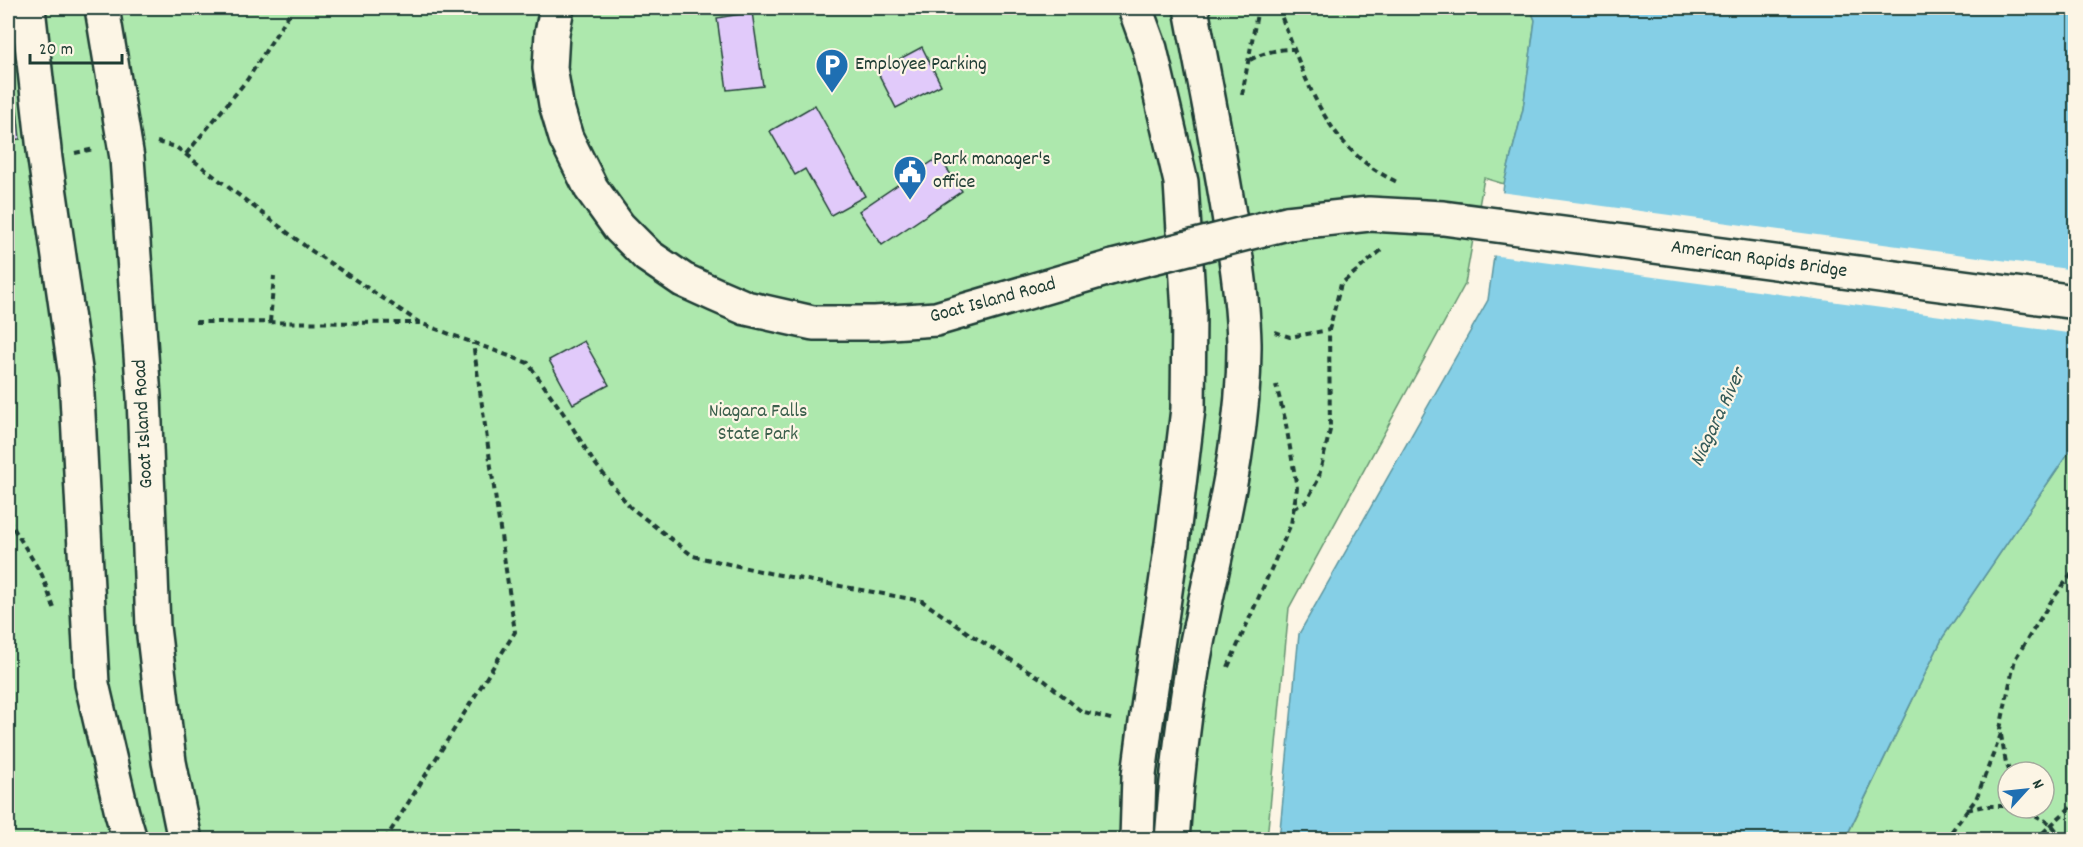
<svg xmlns="http://www.w3.org/2000/svg" width="2083" height="847" viewBox="0 0 2083 847" font-family="Dekko,sans-serif">
	<style>
		.green { fill: #ade8ad; stroke: #669270; stroke-width: 1.5; fill-rule: evenodd }
		.water { fill: #85cfe6; stroke: #5c959f; stroke-width: 1.5 }
		.pier { fill: #fcf5e5 }
		.building { fill: #e1cafa; stroke: #1f3d34; stroke-width: 1.5 }
		.lines { fill: none; stroke-linecap: round; stroke-linejoin: round }
		.minor-casing { stroke: #1f3d34; stroke-width: 38 }
		.path { stroke: #1f3d34; stroke-width: 4; stroke-dasharray: 6 4.5; stroke-linecap: butt }
		.minor { stroke: #fcf5e5; stroke-width: 33 }
		.minor-bridge-casing { stroke: #1f3d34; stroke-width: 38; stroke-linecap: butt }
		.minor-bridge { stroke: #fcf5e5; stroke-width: 33 }
		.labels { text-anchor: middle; dominant-baseline: central; stroke-width: 4.5; stroke-linejoin: round; paint-order: stroke }
		.poi-label { font-size: 20px; fill: #1f3d34; stroke: #fcf5e5; text-anchor: start }
		.street-label { font-size: 20px; fill: #1f3d34; stroke: #fcf5e5 }
		.park-label { font-size: 20px; fill: #3b5f4c; stroke: #fcf5e5 }
		.water-label { font-size: 21px; font-style: italic; fill: #335a58; stroke: #fcf5e5 }
	</style>
	<rect width="100%" height="100%" fill="#fcf5e5"/>
	<filter id="ink" filterUnits="userSpaceOnUse"><feTurbulence type="fractalNoise" baseFrequency=".0167" numOctaves="2"/><feDisplacementMap in="SourceGraphic" scale="12" xChannelSelector="R" yChannelSelector="G"/><feConvolveMatrix kernelMatrix="1 2 1 2 8 2 1 2 1" color-interpolation-filters="sRGB"/></filter>
	<g filter="url(#ink)">
		<g class="green">
			<polygon points="8,8 1530,8 1535,20 1523,109 1504,184 1484,178 1465,284 1289,608 1267,839 8,840"/>
			<path d="M2075 443V839L1845 840 1943 637ZM2008 772H2044V808H2008Z"/>
		</g>
		<polygon class="water" points="1530,8 2075,8 2075,443 1943,637 1845,839 1279,840 1299,634 1488,300 1504,184 1523,109 1535,20"/>
		<polygon class="pier" points="1500,192 2075,270 2075,334 1491,255"/>
		<g class="building">
			<polygon points="752,12 763,86 727,90 717,18"/>
			<polygon points="922,47 941,85 896,108 877,71"/>
			<polygon points="815,105 865,196 831,215 805,169 795,175 770,131"/>
			<polygon points="17,107 20,139 8,140 8,108"/>
			<polygon points="939,157 962,191 882,245 859,211"/>
			<polygon points="584,341 609,385 573,404 549,360"/>
		</g>
		<g class="lines">
			<g class="minor-casing">
				<g id="minor">
					<polyline points="28,8 45,159 76,376 92,684 122,813 130,840"/>
					<polyline points="102,8 127,158 144,397 153,627 169,762 185,840"/>
					<polyline points="557,8 552,33 550,68 556,104 566,138 591,188 619,227 648,256 683,280 716,295 746,308 813,323 875,323 936,319 1113,267"/>
					<polyline points="1135,8 1150,49 1181,182 1189,312 1188,409 1172,543 1145,729 1139,775 1137,840"/>
					<polyline points="1287,223 1369,214 1443,218 2076,302"/>
					<path d="M1172 840C1176 781 1183 722 1193 664 1212 557 1245 452 1244 343 1243 302 1237 261 1230 221 1219 150 1204 79 1191 8"/>
				</g>
			</g>
			<g class="path">
				<path d="M1278 8C1306 77 1323 148 1397 182"/>
				<path d="M1250 60C1265 52 1277 49 1295 49"/>
				<polyline points="1242,95 1258,8"/>
				<polyline points="157,142 176,147 309,249 420,323 528,363 568,420 593,461 630,507 693,556 769,573 922,601 971,635 1045,681 1081,711 1114,720"/>
				<polyline points="75,153 94,149"/>
				<polyline points="186,154 247,80 293,8"/>
				<path d="M8 227C10 249 16 278 8 300"/>
				<polyline points="195,322 419,323"/>
				<polyline points="270,322 274,276"/>
				<polyline points="1275,332 1290,337 1329,330"/>
				<polyline points="1294,508 1306,502 1318,480 1330,430 1329,330 1341,284 1384,248"/>
				<polyline points="8,519 42,575 55,611"/>
				<polyline points="1228,667 1291,524 1297,488 1285,419 1276,385"/>
				<polyline points="2001,735 2006,763 2010,772"/>
				<polyline points="2018,808 2032,813"/>
				<polyline points="2027,808 2033,814 2051,824 2064,840"/>
				<polyline points="1967,810 1984,806 2008,806"/>
				<polyline points="385,840 515,632 473,343"/>
				<polyline points="1945,840 1976,799 2001,734 2000,729 2015,659 2052,600 2076,568"/>
				<polyline points="2035,840 2076,802"/>
			</g>
			<use href="#minor" class="minor"/>
			<g class="minor-bridge-casing">
				<polyline id="minor-bridge" points="1113,267 1287,223"/>
			</g>
			<use href="#minor-bridge" class="minor-bridge"/>
		</g>
	</g>
	<defs>
		<g id="parking-pin" transform="scale(1.725)"><path d="M0 17L-7.5 6A9.5 9.5 0 1 1 7.5 6Z" fill="#1f6fb2" stroke="#fcf5e5"/><path d="M-3.5-5.5H1a3.5 3.5 0 0 1 0 7H-1V5.5H-3.5ZM-1-3.4V-.6H.8a1.4 1.4 0 0 0 0-2.8Z" fill="#fff"/></g>
		<g id="civic-pin" transform="scale(1.725)"><path d="M0 17L-7.5 6A9.5 9.5 0 1 1 7.5 6Z" fill="#1f6fb2" stroke="#fcf5e5"/><path d="M-.6-6.5H3V-4.5H.6V-3L4-1V1h2V6H-6V1h2V-1L-.6-3ZM-1.2 2.5V6h2.4V2.5Z" fill="#fff"/></g>
	</defs>
	<g fill-rule="evenodd">
		<use href="#parking-pin" x="832" y="65"/>
		<use href="#civic-pin" x="910" y="172"/>
	</g>
	<g class="labels">
		<g class="poi-label">
			<text x="855" y="65">Employee Parking</text>
			<text x="933" y="160">Park manager's<tspan x="933" dy="23">office</tspan></text>
		</g>
		<g class="street-label">
			<text transform="translate(1759 260) rotate(8)">American Rapids Bridge</text>
			<text transform="translate(993 301) rotate(-15)">Goat Island Road</text>
			<text transform="translate(144 424) rotate(-93)">Goat Island Road</text>
		</g>
		<g class="park-label">
			<text x="758" y="412">Niagara Falls<tspan x="758" dy="23">State Park</tspan></text>
		</g>
		<g class="water-label">
			<text transform="translate(1719 418) rotate(-65)">Niagara River</text>
		</g>
	</g>
	<rect width="2083" height="847" fill="none" stroke="#fcf5e5" stroke-width="30"/>
	<rect x="15" y="15" width="2053" height="817" fill="none" stroke="#1f3d34" stroke-width="2" filter="url(#ink)"/>
	<g transform="translate(2026 790) rotate(63)"><circle r="28" fill="#fcf5e5" stroke="#a4ab9e" stroke-width="1.5"/>
	<path d="M0-4.5L10 22L0 15L-10 22Z" fill="#1f6fb2"/>
	<text y="-9" font-size="16" font-weight="bold" text-anchor="middle" fill="#1f3d34">N</text>
	</g>
	<path d="M30 54v9h92v-9" fill="none" stroke="#1f3d34" stroke-width="3"/>
	<text x="39" y="54" font-size="18" fill="#1f3d34" stroke="#fcf5e5" stroke-width="4.5" paint-order="stroke">20 m</text>
</svg>
